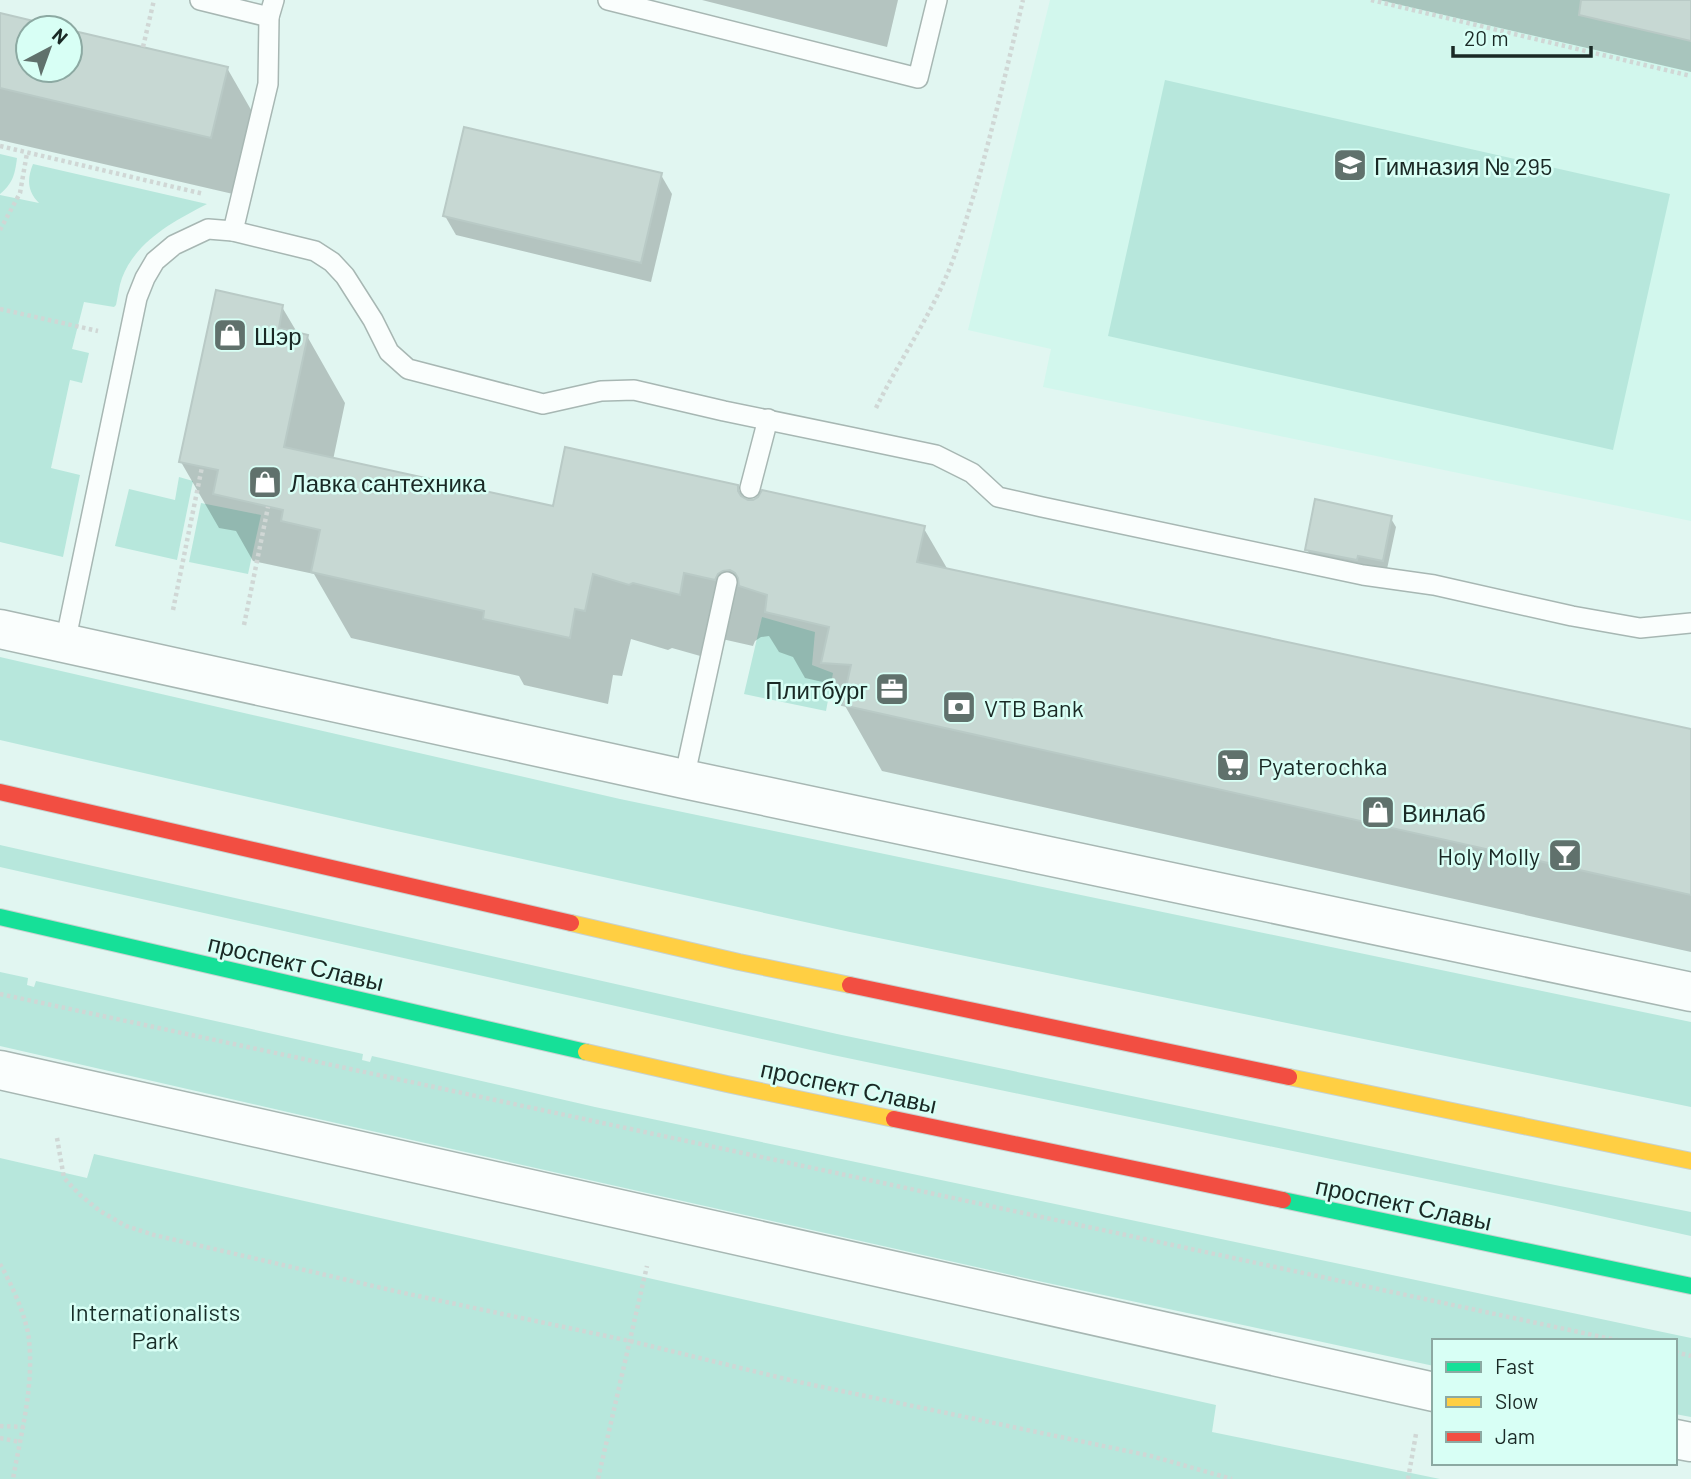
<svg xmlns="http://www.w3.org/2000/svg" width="1691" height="1479" viewBox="0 0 1691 1479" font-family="Barlow,sans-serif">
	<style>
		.built { fill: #d2f7ed }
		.green { fill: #b7e7dc }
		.shadow { fill: #0003 }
		.building { fill: #c7d8d3; stroke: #b9cac6; stroke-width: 2 }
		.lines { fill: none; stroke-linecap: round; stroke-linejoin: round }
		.lane-casing { stroke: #a7b7b3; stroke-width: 22 }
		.street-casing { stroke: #a7b7b3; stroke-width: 41 }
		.fast-casing { stroke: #c7d1cf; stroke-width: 18 }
		.slow-casing { stroke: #c7d1cf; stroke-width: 18 }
		.jam-casing { stroke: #c7d1cf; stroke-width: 18 }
		.path { stroke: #d0d7d5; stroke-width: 4.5; stroke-dasharray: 3.5 3.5; stroke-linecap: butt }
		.lane { stroke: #fafefd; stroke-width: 19 }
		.street { stroke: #fafefd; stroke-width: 38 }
		.fast { stroke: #16e098; stroke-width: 16 }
		.slow { stroke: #ffcf43; stroke-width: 16 }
		.jam { stroke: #f24e42; stroke-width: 16 }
		.labels { text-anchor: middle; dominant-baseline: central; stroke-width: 5; stroke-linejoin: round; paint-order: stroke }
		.poi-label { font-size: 24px; fill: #1a2925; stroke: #d8fff5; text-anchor: start }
		.street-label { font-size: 24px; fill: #1a2925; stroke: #d8fff5 }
		.park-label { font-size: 24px; fill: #192f2a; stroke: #d8fff5 }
	</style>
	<rect width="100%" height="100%" fill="#e1f6f1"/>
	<polygon class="built" points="1050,0 1691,0 1691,521 1043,387 1051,349 968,330"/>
	<g class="green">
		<polygon points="1165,80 1670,194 1613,450 1108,336"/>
		<path d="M0 154 17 158C15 174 13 183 0 194Z"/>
		<path d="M33 164 207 204C174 221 136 241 122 278 119 286 118 296 116 305L114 307 84 302 72 349 89 353 82 383 70 380 51 468 80 475 63 557 0 542V195L39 203C27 191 27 179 33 164Z"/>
		<polygon points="179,477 193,481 177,560 115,546 129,489 175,500"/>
		<polygon points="201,503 261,515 248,574 189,562"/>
		<polygon points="762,617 815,632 812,665 833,673 826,711 744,694"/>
		<polygon points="0,657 620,799 1691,1022 1691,1107 850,932 383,828 0,740"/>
		<polygon points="0,845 837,1034 1555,1185 1691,1212 1691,1236 1551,1205 833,1055 0,867"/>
		<polygon points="0,972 28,978 27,985 34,987 36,981 363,1054 362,1060 370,1062 372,1056 595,1107 1691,1338 1691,1417 1675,1414 1675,1341 1434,1341 1434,1366 1043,1282 305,1116 0,1046"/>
		<polygon points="94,1154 1216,1405 1212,1432 1440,1479 0,1479 0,1158 87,1178"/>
	</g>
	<g class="shadow">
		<polygon points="702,0 898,0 887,47"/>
		<polygon points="1379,0 1691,0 1691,72"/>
		<polygon points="0,15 55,28 28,28 28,70 70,70 70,31 227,68 262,129 246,197 0,140"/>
		<polygon points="661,175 672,194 651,282 456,235 445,216"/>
		<polygon points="282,307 298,334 307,336 345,403 333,460 554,508 737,487 745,500 923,527 948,570 1691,731 1691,952 882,771 844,704 845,701 836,685 805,678 793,657 779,652 769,636 761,637 755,641 753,646 722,639 718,661 672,648 668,650 631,639 622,676 613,675 608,704 524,685 519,676 351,638 314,574 253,561 236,531 219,528 181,462"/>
		<polygon points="1390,517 1396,527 1387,569 1363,565 1362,569 1312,559 1307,549"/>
	</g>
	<g class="building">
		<polygon points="1581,0 1691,0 1691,41 1579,15"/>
		<polygon points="0,13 63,28 28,28 28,70 70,70 70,30 228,67 211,138 0,88"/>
		<polygon points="464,127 662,173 641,263 443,216"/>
		<polygon points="216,290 283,305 279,328 308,335 284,447 553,506 565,447 738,485 738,491 741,496 748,500 753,500 758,497 762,490 925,526 917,562 1691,729 1691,895 842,705 851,665 821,663 829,627 765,612 767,595 739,586 738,578 735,573 730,570 723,571 718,574 715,580 684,573 680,595 633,583 629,585 593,574 585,611 575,609 570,638 483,619 484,611 311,572 320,530 281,521 283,510 213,494 218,470 179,462"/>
		<polygon points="1315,499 1392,516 1383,561 1358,556 1357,560 1305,550"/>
	</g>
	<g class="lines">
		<g class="lane-casing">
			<g id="lane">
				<polyline points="200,0 269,17"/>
				<polyline points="608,0 918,78 937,0"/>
				<polyline points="233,231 268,84 269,17 274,0"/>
				<polyline points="750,488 768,419"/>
				<polyline points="65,643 137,298 145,278 155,261 174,245 208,229 233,231 315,251 332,262 345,276 373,320 389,352 408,369 543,404 601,391 634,390 724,411 855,438 936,455 972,473 998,497 1042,507 1363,575 1434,585 1572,616 1640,628 1691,623"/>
				<polyline points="684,779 727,582"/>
			</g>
		</g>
		<g class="street-casing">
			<g id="street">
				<polyline points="0,629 684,779 1691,992"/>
				<polyline points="0,1070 1434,1392"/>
				<polyline points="1675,1439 1691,1442"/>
			</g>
		</g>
		<g class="fast-casing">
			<g id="fast">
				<polyline points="0,917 586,1052"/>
				<polyline points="1283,1200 1691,1286"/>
			</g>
		</g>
		<g class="slow-casing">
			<g id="slow">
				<polyline points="571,923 739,962 850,985"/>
				<polyline points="586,1052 727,1084 894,1119"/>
				<polyline points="1289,1077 1691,1161"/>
			</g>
		</g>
		<g class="jam-casing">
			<g id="jam">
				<polyline points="0,792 571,923"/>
				<polyline points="850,985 1289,1077"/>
				<polyline points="894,1119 1283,1200"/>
			</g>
		</g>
		<g class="path">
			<polyline points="1371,0 1691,76"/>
			<polyline points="143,47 154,0"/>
			<polyline points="0,146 204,194"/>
			<polyline points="0,230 20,193 27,153"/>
			<polyline points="0,309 98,331"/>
			<path d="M876 408C898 363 926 323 946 277 958 250 966 219 975 191 993 128 1008 64 1023 0"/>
			<polyline points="173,610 202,467"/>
			<polyline points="244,625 268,507"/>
			<polyline points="0,994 1621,1341"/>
			<polyline points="57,1138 64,1178 80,1195 100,1211 126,1226 154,1235 399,1292 630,1341 794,1381 1151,1456 1232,1479"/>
			<path d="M0 1264C11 1283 27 1318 29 1340 34 1387 21 1433 13 1479"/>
			<polyline points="1675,1352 1691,1356"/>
			<polyline points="0,1426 24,1427"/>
			<polyline points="0,1438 20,1442"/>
			<polyline points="598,1479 647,1266"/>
			<polyline points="1408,1479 1416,1434"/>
		</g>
		<use href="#lane" class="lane"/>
		<use href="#street" class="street"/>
		<use href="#fast" class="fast"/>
		<use href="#slow" class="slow"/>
		<use href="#jam" class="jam"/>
	</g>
	<defs>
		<g id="school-square" transform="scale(1.75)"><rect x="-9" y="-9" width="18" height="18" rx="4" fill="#60716c" stroke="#d8fff5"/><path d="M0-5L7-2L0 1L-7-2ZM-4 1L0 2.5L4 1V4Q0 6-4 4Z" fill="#fff"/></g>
		<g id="shop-square" transform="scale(1.75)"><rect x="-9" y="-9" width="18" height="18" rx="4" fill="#60716c" stroke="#d8fff5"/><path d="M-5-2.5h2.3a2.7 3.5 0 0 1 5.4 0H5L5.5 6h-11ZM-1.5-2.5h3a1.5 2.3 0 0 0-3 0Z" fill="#fff"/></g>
		<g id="office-square" transform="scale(1.75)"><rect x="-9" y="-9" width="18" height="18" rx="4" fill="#60716c" stroke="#d8fff5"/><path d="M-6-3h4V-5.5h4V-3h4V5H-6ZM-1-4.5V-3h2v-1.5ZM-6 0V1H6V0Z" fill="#fff"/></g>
		<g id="bank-square" transform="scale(1.75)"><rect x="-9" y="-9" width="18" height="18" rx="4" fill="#60716c" stroke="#d8fff5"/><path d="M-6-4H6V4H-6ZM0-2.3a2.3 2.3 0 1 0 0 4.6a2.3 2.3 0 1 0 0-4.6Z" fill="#fff"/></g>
		<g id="supermarket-square" transform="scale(1.75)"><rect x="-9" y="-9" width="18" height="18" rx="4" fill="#60716c" stroke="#d8fff5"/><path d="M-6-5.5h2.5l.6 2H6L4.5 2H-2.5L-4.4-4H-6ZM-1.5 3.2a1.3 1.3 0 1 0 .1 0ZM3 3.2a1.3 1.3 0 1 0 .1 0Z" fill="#fff"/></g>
		<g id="bar-square" transform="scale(1.75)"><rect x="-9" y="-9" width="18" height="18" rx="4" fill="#60716c" stroke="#d8fff5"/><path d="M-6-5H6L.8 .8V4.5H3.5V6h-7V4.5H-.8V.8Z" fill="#fff"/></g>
	</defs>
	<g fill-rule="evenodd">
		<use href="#school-square" x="1350" y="165"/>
		<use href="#shop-square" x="230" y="335"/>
		<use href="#shop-square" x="265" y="482"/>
		<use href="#office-square" x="892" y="689"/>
		<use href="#bank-square" x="959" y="707"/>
		<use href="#supermarket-square" x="1233" y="765"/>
		<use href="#shop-square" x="1378" y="812"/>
		<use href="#bar-square" x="1565" y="855"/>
	</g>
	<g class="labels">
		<g class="poi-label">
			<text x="1374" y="165">Гимназия № 295</text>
			<text x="254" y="335">Шэр</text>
			<text x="290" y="482">Лавка сантехника</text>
			<text x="868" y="689" text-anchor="end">Плитбург</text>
			<text x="984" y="707">VTB Bank</text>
			<text x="1258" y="765">Pyaterochka</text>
			<text x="1402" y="812">Винлаб</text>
			<text x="1540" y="855" text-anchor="end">Holy Molly</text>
		</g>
		<g class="street-label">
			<text transform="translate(296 962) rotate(13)">проспект Славы</text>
			<text transform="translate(849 1086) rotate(12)">проспект Славы</text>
			<text transform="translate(1404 1203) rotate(12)">проспект Славы</text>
		</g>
		<g class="park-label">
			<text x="155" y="1311">Internationalists<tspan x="155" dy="28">Park</tspan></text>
		</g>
	</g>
	<rect x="1432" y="1339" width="245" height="126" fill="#d8fff5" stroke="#8ca9a2" stroke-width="2"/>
	<rect x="1446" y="1362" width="35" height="10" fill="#16e098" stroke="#8ca9a2" stroke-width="2"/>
	<text x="1495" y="1374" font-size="21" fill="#1a2925">Fast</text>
	<rect x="1446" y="1397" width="35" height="10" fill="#ffcf43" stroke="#8ca9a2" stroke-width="2"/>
	<text x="1495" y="1409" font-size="21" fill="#1a2925">Slow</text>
	<rect x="1446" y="1432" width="35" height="10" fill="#f24e42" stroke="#8ca9a2" stroke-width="2"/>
	<text x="1495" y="1444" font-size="21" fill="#1a2925">Jam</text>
	<g transform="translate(49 49) rotate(41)"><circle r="33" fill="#d8fff5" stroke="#8ca9a2" stroke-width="2"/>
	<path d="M0-5L12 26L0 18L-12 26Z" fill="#60716c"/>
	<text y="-10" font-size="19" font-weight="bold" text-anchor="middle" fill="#1a2925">N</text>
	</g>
	<path d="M1453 46v10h138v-10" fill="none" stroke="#1a2925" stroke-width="3.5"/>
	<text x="1464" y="46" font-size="21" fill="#1a2925" stroke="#d8fff5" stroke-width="5" paint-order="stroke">20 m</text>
</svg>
